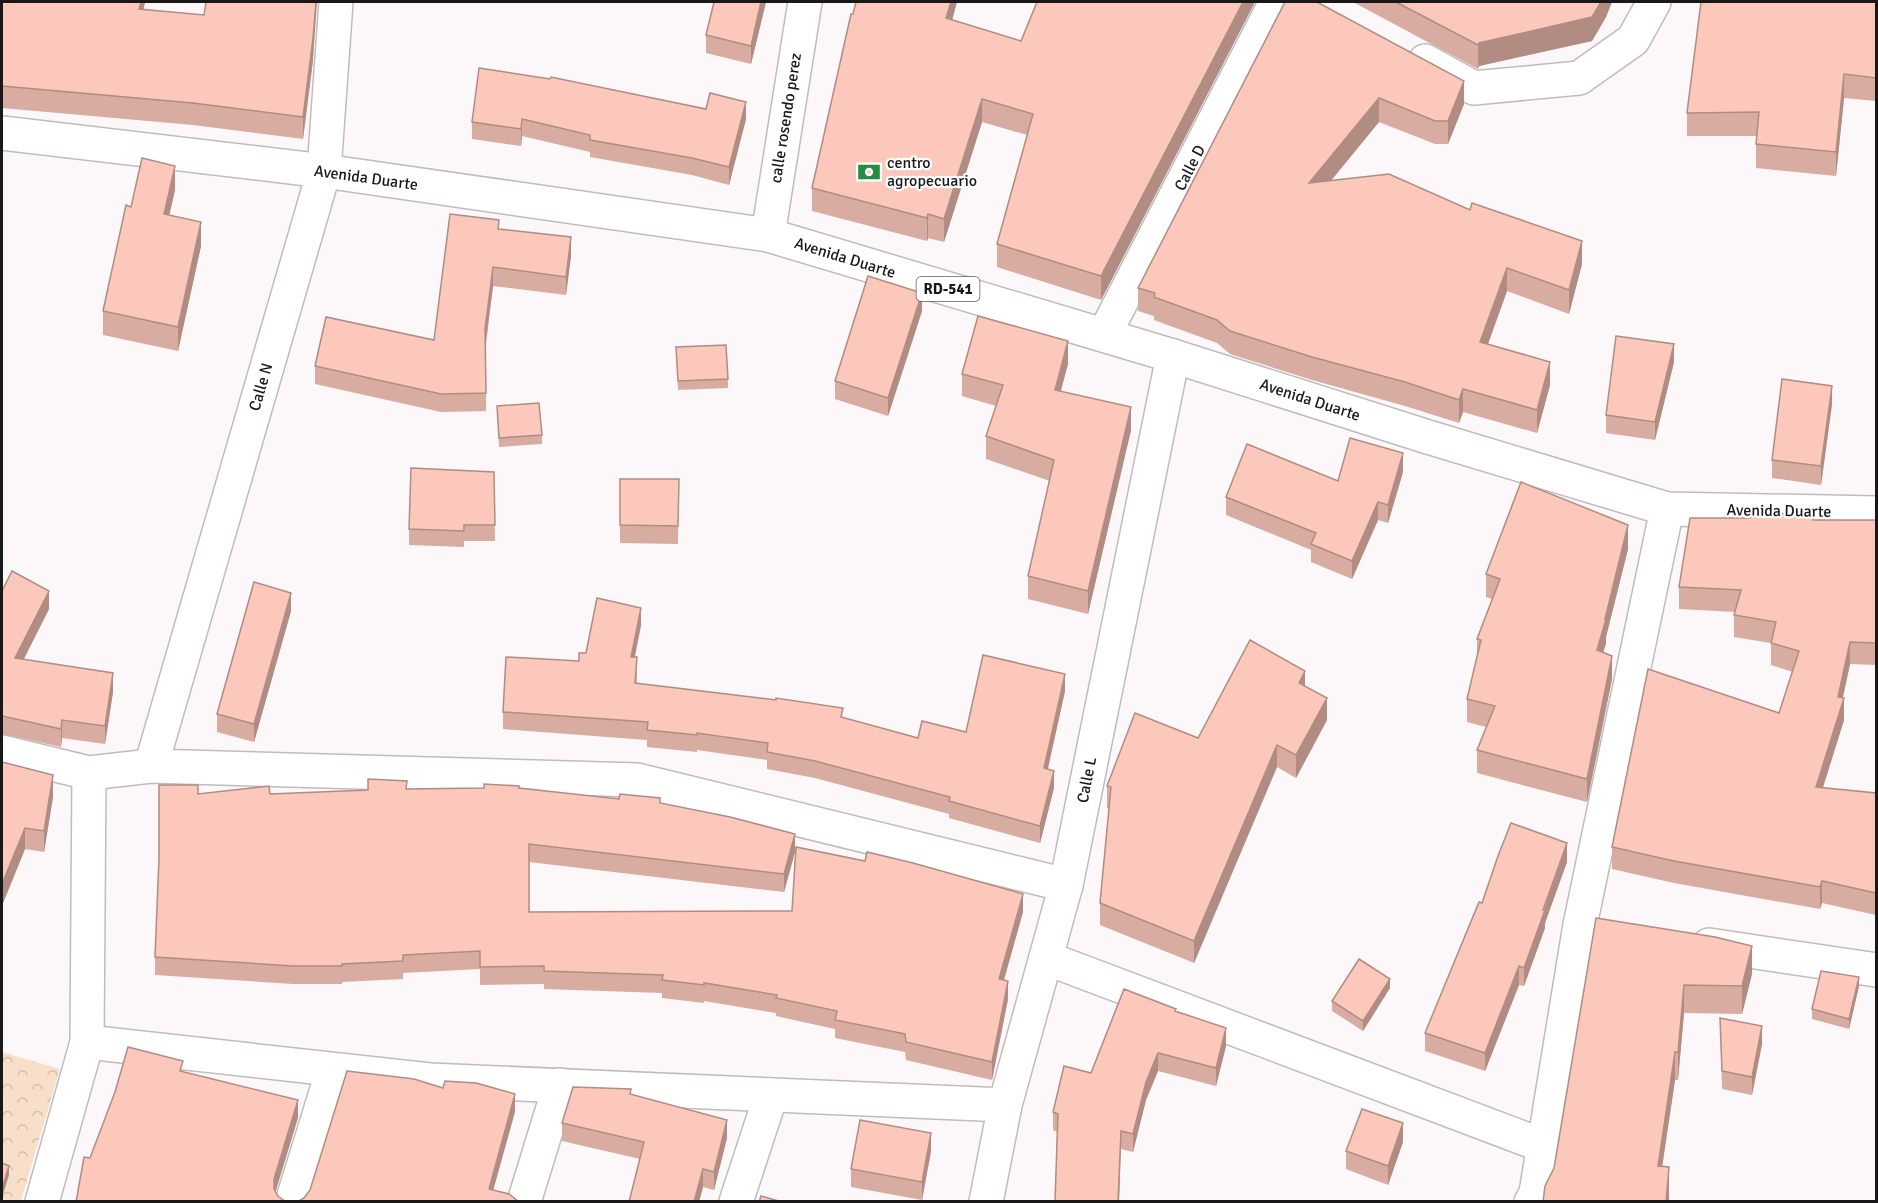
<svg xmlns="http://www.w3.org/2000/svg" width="1878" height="1203" viewBox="0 0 1878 1203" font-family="Signika,sans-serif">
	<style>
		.park { fill: url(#park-crowns) }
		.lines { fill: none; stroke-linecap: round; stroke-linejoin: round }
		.street-casing { stroke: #c0bcbc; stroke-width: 36 }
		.secondary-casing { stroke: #c0bcbc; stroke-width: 36 }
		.primary-casing { stroke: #c0bcbc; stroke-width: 36 }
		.street { stroke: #fff; stroke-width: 33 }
		.secondary { stroke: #fff; stroke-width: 33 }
		.primary { stroke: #fff; stroke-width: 33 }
		.wall { fill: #d8aca1 }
		.shaded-wall { fill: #b08c83 }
		.building { fill: #fbc8bb; stroke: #b08c83; stroke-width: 1.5 }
		.labels { text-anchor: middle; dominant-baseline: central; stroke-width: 4.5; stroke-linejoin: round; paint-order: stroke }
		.shield { fill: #fff; stroke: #5e5d5d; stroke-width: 1.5 }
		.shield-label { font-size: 15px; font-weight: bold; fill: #191818 }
		.street-label { font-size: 16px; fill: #191818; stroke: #fff }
		.poi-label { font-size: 16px; fill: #191818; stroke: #fff; text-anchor: start }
	</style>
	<defs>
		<pattern id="park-crowns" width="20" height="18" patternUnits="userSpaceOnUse" patternTransform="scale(1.5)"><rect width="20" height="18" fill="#f8dfca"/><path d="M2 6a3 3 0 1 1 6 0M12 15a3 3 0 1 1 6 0" fill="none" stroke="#d4bfad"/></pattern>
	</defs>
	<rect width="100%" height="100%" fill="#fcf7f8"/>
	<polygon class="park" points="2,1052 60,1069 21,1201 2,1201"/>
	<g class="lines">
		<g class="street-casing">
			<g id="street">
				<polyline points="768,235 805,2"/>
				<polyline points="1104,335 1276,2"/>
				<polyline points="2,752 89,773 151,766 637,780 1066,885"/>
				<polyline points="151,766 324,171 336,2"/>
				<polyline points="1709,945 1876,970"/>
				<polyline points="1046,958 1544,1146"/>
				<polyline points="87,1042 430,1080 1005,1105"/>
				<polyline points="42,1202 87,1042 89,773"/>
				<polyline points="292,1202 333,1070"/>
				<polyline points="524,1202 560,1085"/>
				<polyline points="736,1202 771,1095"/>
				<polyline points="1531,1202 1536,1193 1580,925 1667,509"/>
			</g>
		</g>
		<g class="secondary-casing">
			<polyline id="secondary" points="986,1202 1005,1105 1066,885 1173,356"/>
		</g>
		<g class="primary-casing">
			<g id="primary">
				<polyline points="1425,61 1474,88 1579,78 1633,40 1654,2"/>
				<polyline points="2,133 324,171 768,235 1173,356 1428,437 1667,509 1876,513"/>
			</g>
		</g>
		<use href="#street" class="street"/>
		<use href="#secondary" class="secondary"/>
		<use href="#primary" class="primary"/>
	</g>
	<g class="wall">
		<polygon points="2,2 145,2 143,10 313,60 303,139 193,125 2,108"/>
		<polygon points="714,2 766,2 751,64 706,53 706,35"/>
		<polygon points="856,2 957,2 952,20 1021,41 1255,2 1101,300 997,267 997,244 1027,135 982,122 944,242 928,238 927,241 812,211 812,188"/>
		<polygon points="1285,2 1464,104 1448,144 1435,144 1379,122 1331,181 1582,264 1569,314 1507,291 1488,344 1550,385 1537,433 1463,412 1459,423 1405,406 1312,380 1230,354 1217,343 1154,320 1154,316 1138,311 1138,288"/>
		<polygon points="1353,2 1612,2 1606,17 1592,41 1479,66 1478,69"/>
		<polygon points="1876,2 1876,101 1844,98 1836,176 1756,168 1756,136 1687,136 1687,113"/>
		<polygon points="479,68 746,119 729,185 692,175 590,157 590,152 522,136 521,146 472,139 472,122"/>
		<polygon points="175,190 169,215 201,246 178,351 103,335 103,311 131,207"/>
		<polygon points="499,229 571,256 566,295 493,286 486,345 486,411 441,412 315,384 315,366 434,340"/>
		<polygon points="922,311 888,416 835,399 835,381"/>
		<polygon points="676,347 728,379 728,388 678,390"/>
		<polygon points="1674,362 1655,440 1606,433 1606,415"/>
		<polygon points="1068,364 1060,391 1131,430 1088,614 1028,599 1028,576 1050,481 986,459 986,436 996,406 962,396 962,374"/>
		<polygon points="1832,404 1821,485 1772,478 1772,460"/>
		<polygon points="497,406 542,435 542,444 499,447"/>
		<polygon points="494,472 495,541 464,541 464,547 409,545 409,529"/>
		<polygon points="1403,472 1388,523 1378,520 1352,579 1311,562 1311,550 1226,515 1226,497"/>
		<polygon points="620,479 679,479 678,544 620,543"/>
		<polygon points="1815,520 1876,520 1876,665 1850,664 1843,698 1844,720 1823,788 1876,793 1876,915 1822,903 1820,909 1674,883 1612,869 1612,847 1779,713 1793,672 1771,665 1771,643 1734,637 1734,615 1735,612 1679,609 1679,587"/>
		<polygon points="1628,549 1606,637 1606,643 1603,652 1612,679 1587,802 1477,773 1477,750 1486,727 1467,722 1467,699 1477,658 1477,639 1492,599 1486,597 1486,574"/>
		<polygon points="2,591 49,609 24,659 113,692 105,744 62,738 61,747 2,734"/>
		<polygon points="291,611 254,742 217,732 217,714"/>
		<polygon points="641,625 635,657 637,674 637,683 843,718 918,738 966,732 1065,691 1048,769 1054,788 1040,843 949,818 949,814 815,778 767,769 767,760 697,750 697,752 647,747 647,740 503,729 503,712 579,661 586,653"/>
		<polygon points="1305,686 1327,720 1296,778 1277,767 1194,963 1100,925 1100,903 1109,809 1107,808 1107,786 1198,738"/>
		<polygon points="2,762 53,797 44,852 25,849 3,903 3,923"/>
		<polygon points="519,788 619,799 660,803 795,852 784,892 529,862 529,912 1023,912 1004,980 1008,999 992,1080 906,1060 905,1052 835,1038 835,1029 776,1016 776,1013 704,1001 704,1003 662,998 662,993 544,989 544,984 480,985 480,969 403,973 403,979 342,982 342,984 293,984 155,975 155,957 198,794 270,794 407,789"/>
		<polygon points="1567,862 1545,923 1545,928 1524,986 1519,985 1485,1071 1425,1051 1425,1033 1482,903"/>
		<polygon points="1596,918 1752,974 1742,1014 1684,1013 1678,1080 1675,1080 1662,1167 1669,1195"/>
		<polygon points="1859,986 1849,1029 1812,1019 1812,1009"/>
		<polygon points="1390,988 1363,1031 1332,1011 1332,1001"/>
		<polygon points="1176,1011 1226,1046 1216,1086 1158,1071 1146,1100 1133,1152 1121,1149 1119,1202 1055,1202 1057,1132 1053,1130 1053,1112 1091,1073"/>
		<polygon points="1720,1018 1762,1044 1752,1095 1722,1089"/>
		<polygon points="631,1095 727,1138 714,1190 703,1187 699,1202 629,1202 640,1159 562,1141 562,1123"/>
		<polygon points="1403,1142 1388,1185 1346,1169 1346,1151"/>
		<polygon points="931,1151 922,1200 851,1187 851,1169"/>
	</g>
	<g class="shaded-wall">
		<polygon points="141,2 145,2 139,31 139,9"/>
		<polygon points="316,2 317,2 313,60 303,139 303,117"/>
		<polygon points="761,2 766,2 751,64 751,46"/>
		<polygon points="951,2 957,2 946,42 946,18"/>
		<polygon points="1243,2 1255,2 1101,300 1101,276"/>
		<polygon points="1601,2 1612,2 1606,17 1592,41 1479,66 1478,69 1478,45 1479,43"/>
		<polygon points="1844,74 1844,98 1836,176 1836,152"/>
		<polygon points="1464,81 1464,104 1448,144 1448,121"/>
		<polygon points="1379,98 1379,122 1309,207 1309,183"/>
		<polygon points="982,99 982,122 944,242 944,219"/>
		<polygon points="746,102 746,119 729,185 729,167"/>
		<polygon points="522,119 522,136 521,146 521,129"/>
		<polygon points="175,166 175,190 164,238 164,214"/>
		<polygon points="928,214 928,238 927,241 927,218"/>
		<polygon points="201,222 201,246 178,351 178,327"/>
		<polygon points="571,237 571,256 566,295 566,277"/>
		<polygon points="1582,241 1582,264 1569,314 1569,290"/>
		<polygon points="493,267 493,286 485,347 485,329"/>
		<polygon points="1507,268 1507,291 1480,366 1480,342"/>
		<polygon points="922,293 922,311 888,416 888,398"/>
		<polygon points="1068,341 1068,364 1055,413 1055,390"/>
		<polygon points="1674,344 1674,362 1655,440 1655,422"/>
		<polygon points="1550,362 1550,385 1537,433 1537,410"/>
		<polygon points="1832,386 1832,404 1821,485 1821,466"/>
		<polygon points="1463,389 1463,412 1459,423 1459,400"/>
		<polygon points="1131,407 1131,430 1088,614 1088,591"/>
		<polygon points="1403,453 1403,472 1388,523 1388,505"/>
		<polygon points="1378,502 1378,520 1352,579 1352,561"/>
		<polygon points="1628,525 1628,549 1606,637 1606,643 1597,674 1597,650"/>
		<polygon points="49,591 49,609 15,676 15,658"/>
		<polygon points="291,593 291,611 254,742 254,724"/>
		<polygon points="641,608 641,625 631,674 631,657"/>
		<polygon points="1850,642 1850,664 1839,714 1844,698 1844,720 1816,809 1816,787 1838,697"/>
		<polygon points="1612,656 1612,679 1587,802 1587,779"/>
		<polygon points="1305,671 1305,693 1299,683"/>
		<polygon points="113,673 113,692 105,744 105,726"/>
		<polygon points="1065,674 1065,691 1044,785 1044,768"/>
		<polygon points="1327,698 1327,720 1296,778 1296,755"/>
		<polygon points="62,720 62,738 61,747 61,729"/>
		<polygon points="1277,745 1277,767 1194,963 1194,941"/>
		<polygon points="1054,771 1054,788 1040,843 1040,826"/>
		<polygon points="53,775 53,797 44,852 44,831"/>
		<polygon points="25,828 25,849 3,903 3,923 2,925 2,884"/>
		<polygon points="795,834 795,852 784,892 784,874"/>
		<polygon points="1567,843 1567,862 1545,923 1545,928 1524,986 1524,968"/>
		<polygon points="1822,881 1822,903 1820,909 1820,887"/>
		<polygon points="1023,894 1023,912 999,997 999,979"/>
		<polygon points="1752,946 1752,974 1742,1014 1742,986"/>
		<polygon points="1519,966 1519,985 1485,1071 1485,1053"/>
		<polygon points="1859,977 1859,986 1849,1029 1849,1019"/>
		<polygon points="1390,979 1390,988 1363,1031 1363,1021"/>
		<polygon points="1008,981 1008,999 992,1080 992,1062"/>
		<polygon points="1684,985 1684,1013 1678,1080 1678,1052"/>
		<polygon points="1762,1026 1762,1044 1752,1095 1752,1077"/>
		<polygon points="1226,1028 1226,1046 1216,1086 1216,1068"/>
		<polygon points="1675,1052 1675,1080 1658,1194 1658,1166"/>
		<polygon points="1158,1053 1158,1071 1146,1100 1133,1152 1133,1134 1146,1082"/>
		<polygon points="515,1094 515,1112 490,1202 489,1189"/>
		<polygon points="298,1100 298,1118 274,1197 274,1179"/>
		<polygon points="727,1120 727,1138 714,1190 714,1172"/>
		<polygon points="1403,1123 1403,1142 1388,1185 1388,1166"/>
		<polygon points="1121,1131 1119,1202 1118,1202"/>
		<polygon points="931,1133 931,1151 922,1200 922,1182"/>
		<polygon points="9,1166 9,1175 2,1198 2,1188"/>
		<polygon points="1669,1167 1669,1202 1666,1202"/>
		<polygon points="703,1169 703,1187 699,1202 694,1202"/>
	</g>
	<g class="building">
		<polygon points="2,2 141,2 139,9 204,15 206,2 316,2 313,38 303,117 193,103 2,86"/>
		<polygon points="714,2 761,2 751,46 706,35"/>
		<polygon points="856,2 951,2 946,18 1021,41 1037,2 1243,2 1101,276 997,244 1033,114 982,99 944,219 928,214 927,218 812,188 851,14 853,14"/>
		<polygon points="1285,2 1317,2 1464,81 1448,121 1435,121 1379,98 1309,183 1389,174 1470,210 1472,203 1582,241 1569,290 1507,268 1480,342 1550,362 1537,410 1463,389 1459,400 1405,382 1312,357 1230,331 1217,320 1154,297 1155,293 1138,288"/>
		<polygon points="1396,2 1601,2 1592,17 1479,43 1478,45"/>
		<polygon points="1701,2 1876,2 1876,78 1844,74 1836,152 1756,144 1759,112 1687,113"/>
		<polygon points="479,68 550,79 551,77 706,109 710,93 746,102 729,167 692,158 590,140 590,135 522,119 521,129 472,122"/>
		<polygon points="142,158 175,166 164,214 201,222 178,327 103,311 126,205 131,207"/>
		<polygon points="450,214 499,220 498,229 571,237 566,277 493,267 485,329 486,393 441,394 315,366 326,317 434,340"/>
		<polygon points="868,276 922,293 888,398 835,381"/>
		<polygon points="978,316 1068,341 1055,390 1131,407 1088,591 1028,576 1054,460 986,436 1003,385 962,374"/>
		<polygon points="1616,336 1674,344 1655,422 1606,415"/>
		<polygon points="726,345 728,379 678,381 676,347"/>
		<polygon points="1782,379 1832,386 1821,466 1772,460"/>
		<polygon points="539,403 542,435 499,438 497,406"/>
		<polygon points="1350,438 1403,453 1388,505 1378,502 1352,561 1311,544 1316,533 1226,497 1247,444 1338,481"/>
		<polygon points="411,468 494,472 495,525 464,525 464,531 409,529"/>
		<polygon points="620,479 679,479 678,526 620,525"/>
		<polygon points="1521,482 1628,525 1605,619 1606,619 1597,650 1612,656 1587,779 1477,750 1495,706 1467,699 1481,640 1477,639 1500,579 1486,574"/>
		<polygon points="1815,510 1813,520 1876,520 1876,643 1850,642 1838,697 1844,698 1816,787 1876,793 1876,893 1822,881 1820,887 1674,861 1612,847 1648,669 1779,713 1799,651 1771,643 1776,622 1734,615 1741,590 1679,587 1690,518 1746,518"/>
		<polygon points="12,571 49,591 15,658 113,673 105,726 62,720 61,729 2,716 2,591"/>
		<polygon points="254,582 291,593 254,724 217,714"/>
		<polygon points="597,598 641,608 631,657 637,657 635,683 776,700 776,698 843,708 841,717 918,738 922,721 966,732 983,655 1065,674 1044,768 1054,771 1040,826 949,801 950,797 815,761 767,752 768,743 697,733 697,735 647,730 648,722 503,712 506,657 579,661 579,653 586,653"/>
		<polygon points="1250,640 1305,671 1299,683 1327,698 1296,755 1277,745 1194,941 1100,903 1111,787 1107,786 1135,713 1198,738"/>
		<polygon points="2,762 53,775 44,831 25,828 2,884"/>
		<polygon points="368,779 407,781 406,789 484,788 484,784 519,786 519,788 619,799 620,794 660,798 660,803 730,817 795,834 784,874 529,844 529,912 792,911 796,847 865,861 867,852 913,863 1023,894 999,979 1008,981 992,1062 906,1042 905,1034 835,1020 837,1011 776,998 777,995 704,983 704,985 662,980 663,975 544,971 544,966 480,967 480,951 403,955 403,961 342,964 342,966 293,966 155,957 159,858 159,785 198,785 198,794 269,786 270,794 368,790"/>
		<polygon points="1511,823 1567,843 1543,910 1545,910 1524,968 1519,966 1485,1053 1425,1033 1479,902 1482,903 1498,856"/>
		<polygon points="1596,918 1715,937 1752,946 1742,986 1684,985 1678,1052 1675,1052 1658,1166 1669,1167 1666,1202 1543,1202 1545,1186 1554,1168"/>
		<polygon points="1359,959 1390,979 1363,1021 1332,1001"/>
		<polygon points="1821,971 1859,977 1849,1019 1812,1009"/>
		<polygon points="1124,989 1176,1009 1175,1011 1226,1028 1216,1068 1158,1053 1146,1082 1133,1134 1121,1131 1118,1202 1055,1202 1058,1114 1053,1112 1064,1066 1091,1073"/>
		<polygon points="1720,1018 1762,1026 1752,1077 1722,1071"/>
		<polygon points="128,1047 183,1061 180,1071 298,1100 274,1179 274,1189 278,1196 286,1202 76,1202 84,1157 90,1158 115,1092"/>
		<polygon points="347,1071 414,1079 443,1088 445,1081 476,1083 515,1094 489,1189 509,1194 519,1202 297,1202 304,1198 310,1190"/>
		<polygon points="573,1087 631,1089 630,1094 727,1120 714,1172 703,1169 694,1202 629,1202 644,1142 562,1123"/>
		<polygon points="1362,1109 1403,1123 1388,1166 1346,1151"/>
		<polygon points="860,1120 931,1133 922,1182 851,1169"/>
		<polygon points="2,1163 9,1166 2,1188"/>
		<polygon points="761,1196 782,1202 759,1202"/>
	</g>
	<defs>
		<g id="bank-bare" transform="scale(1.8)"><path d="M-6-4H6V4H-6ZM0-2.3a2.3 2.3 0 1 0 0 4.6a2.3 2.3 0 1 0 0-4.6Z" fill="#258c42" stroke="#fff" stroke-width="2.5" paint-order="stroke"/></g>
	</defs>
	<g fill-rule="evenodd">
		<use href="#bank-bare" x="869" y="172"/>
	</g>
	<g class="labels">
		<rect class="shield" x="916.5" y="277" width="63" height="24" rx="4.5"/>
		<g class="shield-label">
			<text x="948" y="289">RD-541</text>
		</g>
		<g class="street-label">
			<text transform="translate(786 118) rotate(-81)">calle rosendo perez</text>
			<text transform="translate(1190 168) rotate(-63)">Calle D</text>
			<text transform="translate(366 178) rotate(8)">Avenida Duarte</text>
			<text transform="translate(845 258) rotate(17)">Avenida Duarte</text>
			<text transform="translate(261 387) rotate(-74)">Calle N</text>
			<text transform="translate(1310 400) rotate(18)">Avenida Duarte</text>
			<text transform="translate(1779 511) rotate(1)">Avenida Duarte</text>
			<text transform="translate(1087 780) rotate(-79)">Calle L</text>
		</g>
		<g class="poi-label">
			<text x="887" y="163">centro<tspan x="887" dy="18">agropecuario</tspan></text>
		</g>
	</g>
	<rect width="1878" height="1203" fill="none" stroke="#191818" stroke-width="6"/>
</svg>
